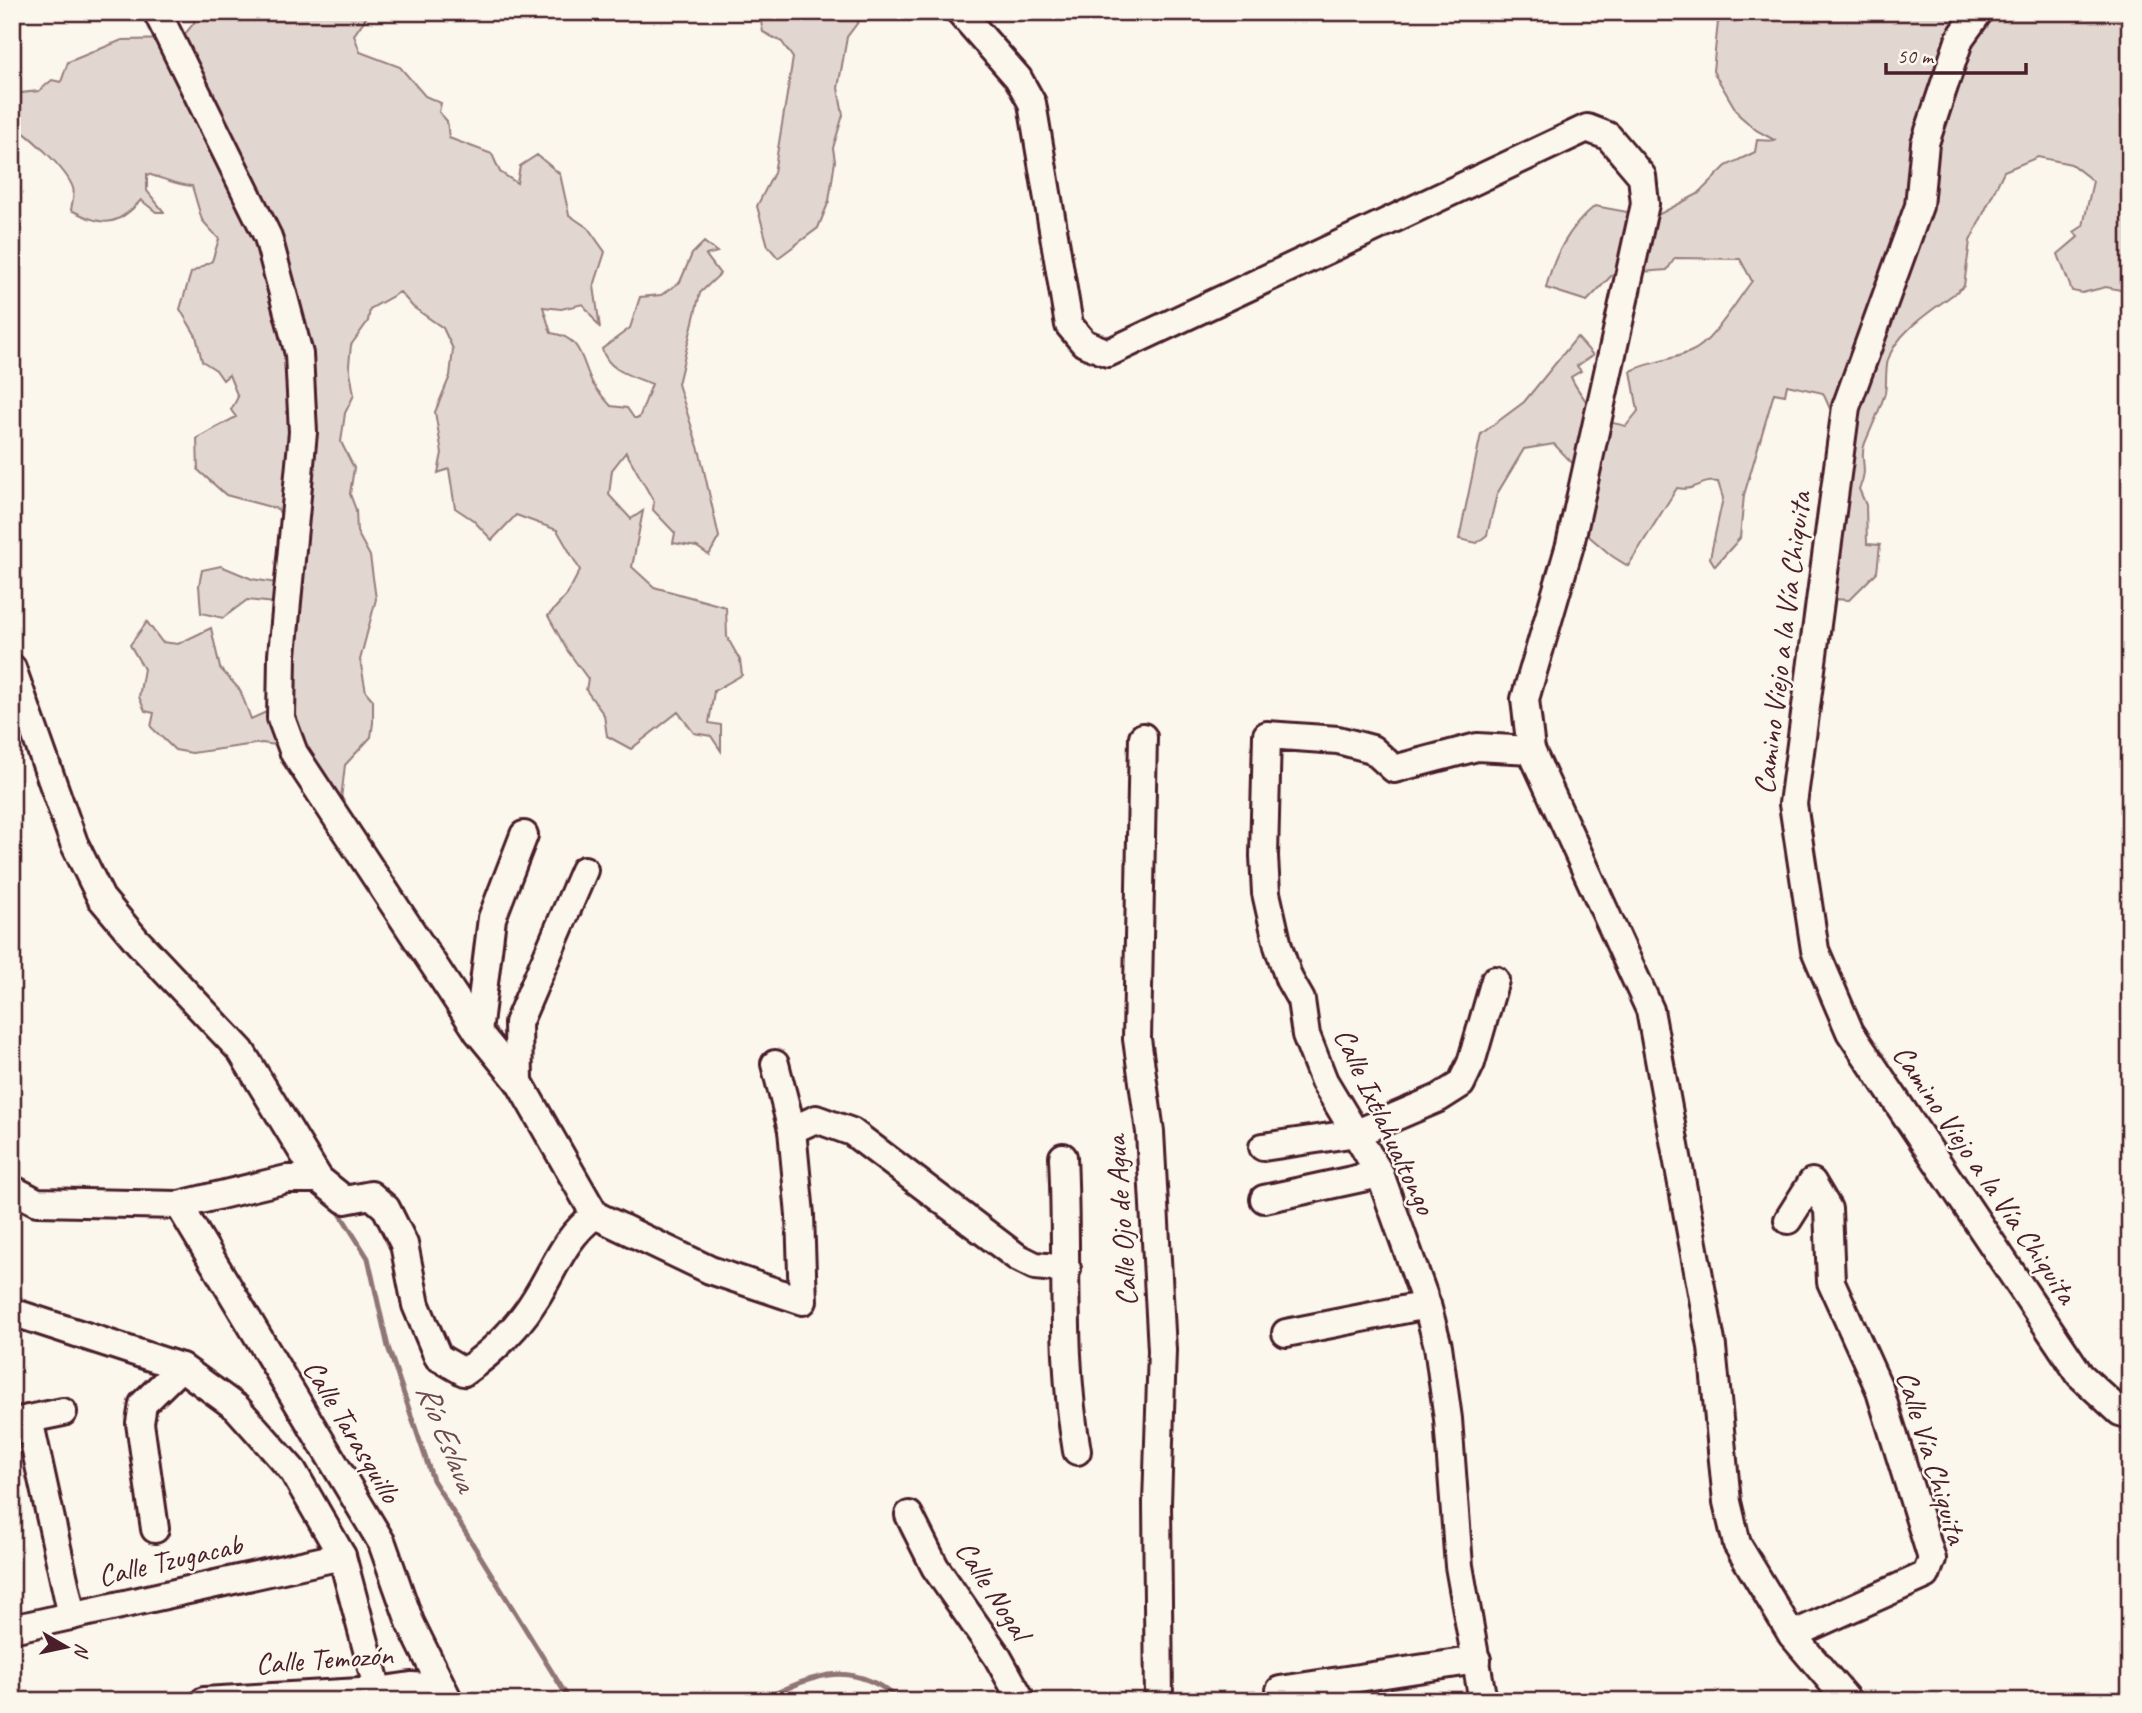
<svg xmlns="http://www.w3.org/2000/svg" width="2142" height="1713" viewBox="0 0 2142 1713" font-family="Caveat,sans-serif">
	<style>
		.green { fill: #e2d7d0; stroke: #967b7e; stroke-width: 2 }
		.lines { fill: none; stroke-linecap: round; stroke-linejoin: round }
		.stream { stroke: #907477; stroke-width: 5 }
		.minor-casing { stroke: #4a1f2b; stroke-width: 32 }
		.minor { stroke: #fbf7ec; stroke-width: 26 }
		.labels { text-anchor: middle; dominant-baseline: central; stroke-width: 5; stroke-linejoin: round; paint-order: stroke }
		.street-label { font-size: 30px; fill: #4a1f2b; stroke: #fbf7ec }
		.water-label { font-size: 32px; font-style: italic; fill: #6d4a51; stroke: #fbf7ec }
	</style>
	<rect width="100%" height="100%" fill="#fbf7ec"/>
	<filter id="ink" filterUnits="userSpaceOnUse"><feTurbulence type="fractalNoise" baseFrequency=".0143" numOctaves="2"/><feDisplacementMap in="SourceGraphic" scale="14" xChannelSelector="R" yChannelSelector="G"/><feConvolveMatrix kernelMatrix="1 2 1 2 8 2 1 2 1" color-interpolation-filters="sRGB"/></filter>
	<g filter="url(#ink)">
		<g class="green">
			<path d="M194 12H370L354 35 360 52 400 67 425 96 441 103 439 112 447 121 449 138 492 154 500 172 517 183 520 166 537 155 560 174 569 215 588 228 605 252 594 286 600 328 583 304 561 309 543 307 551 333C583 337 581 362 593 384 598 392 605 399 611 406L627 408 634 418H639L652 384C632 376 608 371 602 349L630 328 640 297 661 295 680 282 692 254 704 242 717 252 706 255 720 274 700 293 678 384 700 453 719 537 709 555 697 547 673 543 675 533 653 510 654 502 626 452 612 470 609 495 631 519 643 511 632 567 654 587 726 607 727 637 740 660 742 675 714 691 709 723 721 725V751L711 736 694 733 678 712 631 749 607 736 604 715 586 690 588 679 567 650 548 616 567 595 580 570 557 530 516 515 492 540 473 520 455 508 449 469 438 473 442 453 435 412 450 376 453 349 443 328 413 307 400 292 370 309 368 321 351 345 349 365 354 395 345 413 341 442 354 468 350 494 356 510 357 532 370 556 376 599 360 660 366 692 373 700V723L371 737 345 765 340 808 296 748 262 743 192 753 175 750 151 727 154 713 145 711 139 697 144 669 130 645 147 622 162 642 178 644 211 628 220 668 240 690 251 719 273 709 275 603 247 600 223 618 201 613 199 585 202 570 221 566 252 579 276 583 292 538 278 509 226 495 198 470 197 438 236 417 231 410 238 397 229 375 223 380 216 370 202 361 196 336 180 309 191 273 212 261 219 239 202 220 192 186C176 185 163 178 147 174V191L164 212H156L141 200C116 228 103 226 71 210 72 203 75 194 73 188 67 170 29 134 12 125V94L39 91 52 80 61 82 68 62 122 40 181 39 194 23Z"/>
			<polygon points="759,12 924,12 922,17 865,13 847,37 838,88 843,115 833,148 835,161 829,201 818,228 778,258 768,246 757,206 774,173 793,58 782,42 763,32"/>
			<path d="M1719 12H2130V292L2106 287 2082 293 2072 291 2058 254 2078 237 2074 232 2083 226 2093 181 2071 164 2038 157 2004 171 1970 241 1964 286C1940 306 1897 329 1888 360 1885 370 1887 382 1885 393 1880 410 1872 426 1865 443 1858 458 1870 468 1859 489L1866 505 1867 544 1880 545 1877 572 1849 600 1834 599 1831 593 1853 460 1823 393 1787 385 1785 395 1774 393 1744 495 1740 538 1715 566 1710 558 1723 498 1718 482C1701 479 1696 492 1677 488L1628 566 1612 556 1577 526 1581 472 1554 444 1524 449 1497 494 1487 535 1477 543 1459 539 1481 434 1524 402 1577 337 1593 355 1577 366 1581 371 1571 377C1578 394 1591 403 1595 419L1626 426 1638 411 1631 371C1650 362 1670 360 1690 352 1712 344 1737 300 1752 281L1740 259 1675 258 1667 270 1613 274 1587 301 1546 288C1553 257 1570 226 1595 206L1654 217 1698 194 1726 166 1755 152 1757 140 1776 141 1756 130 1739 115 1713 71Z"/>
		</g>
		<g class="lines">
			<g class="stream">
				<polyline points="339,1212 368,1258 388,1347 433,1480 570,1701"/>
				<path d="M759 1701C814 1676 849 1656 901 1701"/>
			</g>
			<g class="minor-casing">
				<g id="minor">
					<polyline points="157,12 268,237 299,354 303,432 282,655 281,718 294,753 478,1032"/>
					<polyline points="960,12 1018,78 1032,103 1069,325 1084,343 1108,353 1587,128 1608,136 1642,176 1645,204 1570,545 1525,699 1531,750 1650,1010 1712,1347 1727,1502 1737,1544 1792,1635"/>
					<polyline points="1979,12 1960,38 1925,143 1919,206 1846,407 1793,804 1815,950 1850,1032 2080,1375 2120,1412 2130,1415"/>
					<polyline points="12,668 74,843 101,898 138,942 241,1051 319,1179"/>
					<polyline points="1143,737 1137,1039 1150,1132 1162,1350 1157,1503 1159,1701"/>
					<polyline points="584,870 518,1023 519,1082 595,1215"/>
					<polyline points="519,1082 478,1032 492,918 524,835"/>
					<polyline points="792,1130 816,1119 852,1132 1017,1257 1035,1266 1067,1269"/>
					<polyline points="1263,1147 1357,1133 1439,1098 1461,1084 1471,1063 1495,980"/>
					<path d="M1063 1157C1068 1255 1060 1354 1077 1451"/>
					<path d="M12 1189 37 1202 179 1205 287 1179H319L345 1200 371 1195 386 1208 404 1244 416 1305 438 1357 464 1372C493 1352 517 1329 536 1298 556 1266 564 1238 595 1215L710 1270 803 1301 800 1215 792 1130 775 1064"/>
					<polyline points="1264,1199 1380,1174"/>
					<polyline points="179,1205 382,1543 410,1622 449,1701"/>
					<polyline points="1788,1220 1812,1182 1828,1209 1831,1282 1879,1388 1932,1559 1926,1575 1792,1635 1848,1701"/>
					<polyline points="12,1312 181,1367 237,1408 293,1471 342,1556 378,1691"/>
					<polyline points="1286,1333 1427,1305"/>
					<polyline points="29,1419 72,1616"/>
					<polyline points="14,1422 63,1412"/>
					<polyline points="909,1515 935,1567 997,1656 1022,1701"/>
					<polyline points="155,1529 140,1423 143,1404 181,1367"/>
					<polyline points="12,1629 342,1556"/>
					<polyline points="1280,1690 1477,1660"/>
					<polyline points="204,1701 378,1691 411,1686 429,1687 446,1696"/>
					<polyline points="1483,1701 1459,1566 1448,1419 1438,1346 1427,1305 1380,1174 1324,1081 1306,1035 1301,1000 1289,979 1278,946 1266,893 1264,856 1267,735 1338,740 1372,749 1394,769 1477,747 1531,750"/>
				</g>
			</g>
			<use href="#minor" class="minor"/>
		</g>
	</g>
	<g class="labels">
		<g class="street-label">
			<text transform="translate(1782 643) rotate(-83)">Camino Viejo a la Vía Chiquita</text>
			<text transform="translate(1385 1121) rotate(65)">Calle Ixtlahualtongo</text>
			<text transform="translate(1985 1174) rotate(56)">Camino Viejo a la Vía Chiquita</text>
			<text transform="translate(1121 1221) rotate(-94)">Calle Ojo de Agua</text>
			<text transform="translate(352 1431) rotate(59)">Calle Tarasquillo</text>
			<text transform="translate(1932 1457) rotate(73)">Calle Vía Chiquita</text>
			<text transform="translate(170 1560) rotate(-13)">Calle Tzugacab</text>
			<text transform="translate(993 1590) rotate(57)">Calle Nogal</text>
			<text transform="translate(324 1659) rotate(-4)">Calle Temozón</text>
		</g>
		<g class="water-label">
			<text transform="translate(447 1437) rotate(68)">Río Eslava</text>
		</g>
	</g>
	<rect width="2142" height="1713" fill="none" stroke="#fbf7ec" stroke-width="42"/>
	<rect x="21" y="21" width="2100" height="1671" fill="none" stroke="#4a1f2b" stroke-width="2.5" filter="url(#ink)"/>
	<g transform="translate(66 1647) rotate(99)" stroke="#fbf7ec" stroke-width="5" paint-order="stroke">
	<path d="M0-5L12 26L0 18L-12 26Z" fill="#4a1f2b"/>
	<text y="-10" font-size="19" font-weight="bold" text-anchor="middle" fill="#4a1f2b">N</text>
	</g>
	<path d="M1886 63v10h140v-10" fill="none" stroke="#4a1f2b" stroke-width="3.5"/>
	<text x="1897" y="63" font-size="21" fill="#4a1f2b" stroke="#fbf7ec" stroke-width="5" paint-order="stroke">50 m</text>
</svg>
